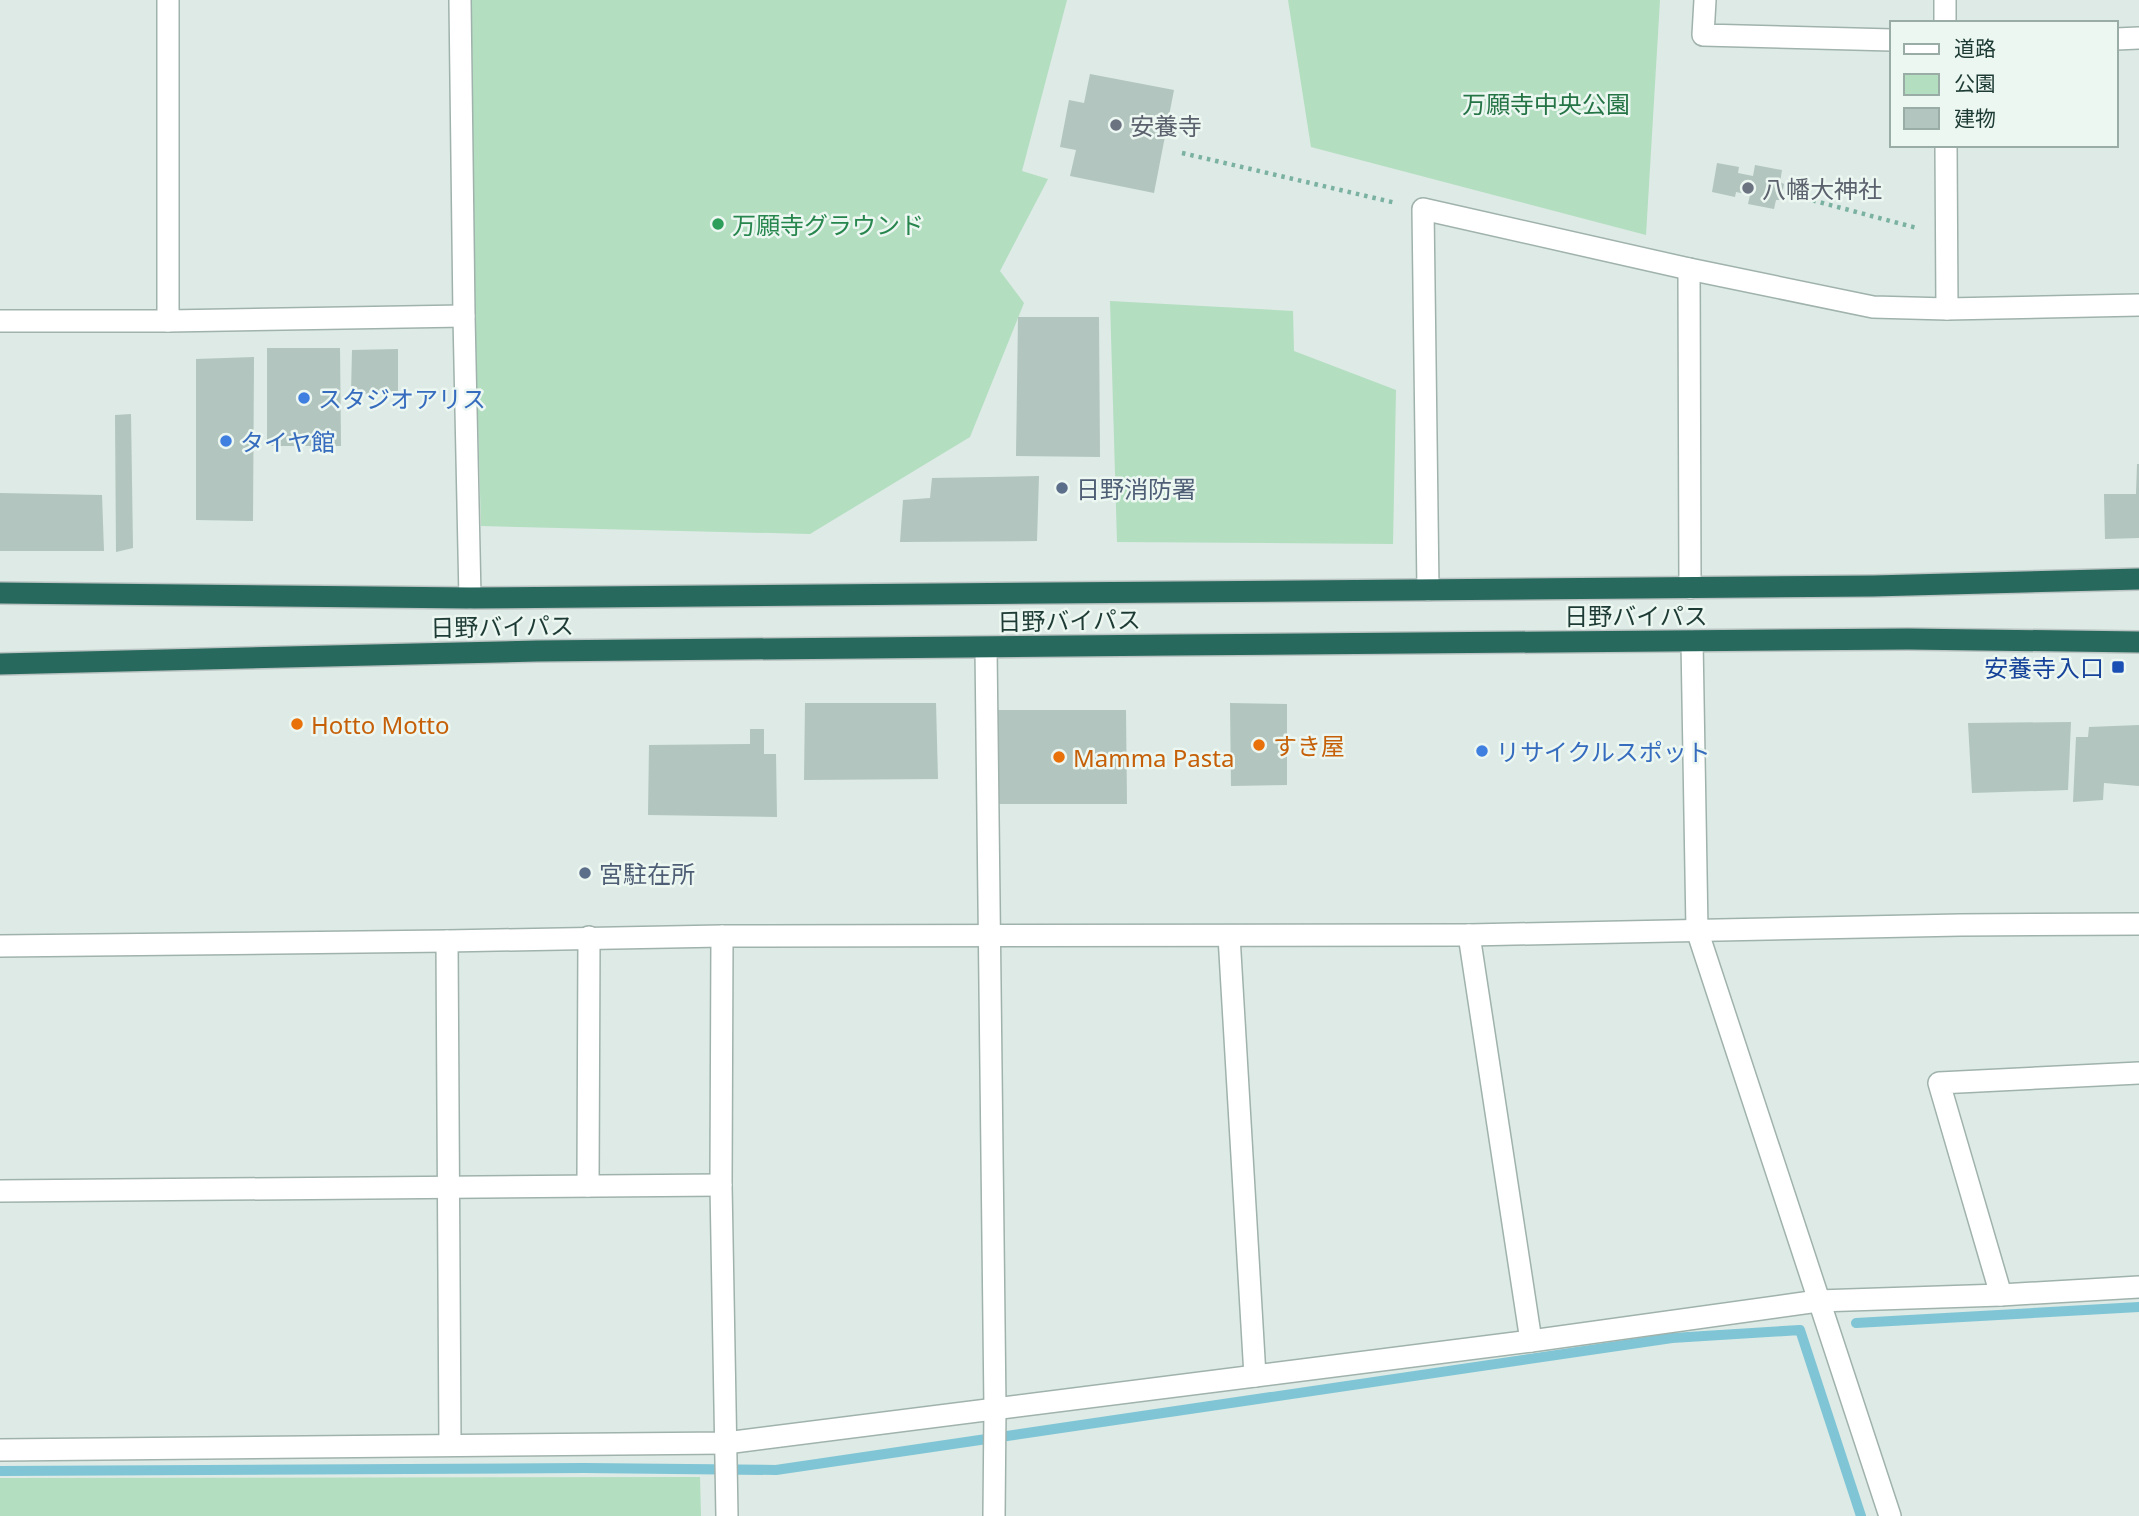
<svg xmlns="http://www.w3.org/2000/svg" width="2139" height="1516" viewBox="0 0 2139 1516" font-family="'Noto Sans','Noto Sans JP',sans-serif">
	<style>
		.green { fill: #b3dec0 }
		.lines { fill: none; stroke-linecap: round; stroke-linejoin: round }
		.stream { stroke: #7fc5d5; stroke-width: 10 }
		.building { fill: #b2c5be }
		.minor-casing { stroke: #a0b2ac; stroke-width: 24 }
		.highway-casing { stroke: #bbc4c2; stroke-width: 24 }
		.path { stroke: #7ab1a1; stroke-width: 4.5; stroke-dasharray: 3.5 5; stroke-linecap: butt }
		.minor { stroke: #fff; stroke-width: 21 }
		.highway { stroke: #27695d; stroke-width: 21 }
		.worship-dot { fill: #6b7280; stroke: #edf7f2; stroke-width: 2.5 }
		.leisure-dot { fill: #2e9e5b; stroke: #edf7f2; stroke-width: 2.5 }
		.shop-dot { fill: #3f7fe0; stroke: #edf7f2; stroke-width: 2.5 }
		.service-dot { fill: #5c6f8a; stroke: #edf7f2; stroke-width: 2.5 }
		.transit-dot { fill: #1a4fb4; stroke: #edf7f2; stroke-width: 2.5 }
		.food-dot { fill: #e8710a; stroke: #edf7f2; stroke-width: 2.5 }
		.labels { text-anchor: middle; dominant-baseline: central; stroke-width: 5; stroke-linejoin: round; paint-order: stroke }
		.park-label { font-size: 24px; fill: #257446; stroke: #edf7f2 }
		.worship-label { font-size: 24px; fill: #5b616d; stroke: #edf7f2; text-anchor: start }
		.leisure-label { font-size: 24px; fill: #27864d; stroke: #edf7f2; text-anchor: start }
		.shop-label { font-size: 24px; fill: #366cbe; stroke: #edf7f2; text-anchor: start }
		.service-label { font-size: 24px; fill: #4e5e75; stroke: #edf7f2; text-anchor: start }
		.street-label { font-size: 24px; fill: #1d3b34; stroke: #edf7f2 }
		.transit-label { font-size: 24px; fill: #164399; stroke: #edf7f2; text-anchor: end }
		.food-label { font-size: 24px; fill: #c56008; stroke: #edf7f2; text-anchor: start }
	</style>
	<rect width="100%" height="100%" fill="#ddeae5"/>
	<g class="green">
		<polygon points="470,0 1067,0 1022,171 1048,179 1000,271 1024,303 970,437 810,534 481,526 471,176"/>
		<polygon points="1288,0 1660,0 1646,235 1311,147"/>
		<polygon points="1110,301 1293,311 1294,351 1396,390 1393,544 1117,542"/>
		<polygon points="700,1477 701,1516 0,1516 0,1478"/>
	</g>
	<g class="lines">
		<g class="stream">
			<polyline points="1856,1323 2139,1307"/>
			<polyline points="0,1471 584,1468 776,1470 1672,1338 1800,1330 1861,1516"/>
		</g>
	</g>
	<g class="building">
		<polygon points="1090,74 1174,90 1154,193 1070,176 1076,150 1060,147 1069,100 1084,103"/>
		<polygon points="1717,163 1739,167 1738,173 1753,176 1755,165 1782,170 1780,182 1784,184 1781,200 1776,200 1774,209 1748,204 1750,195 1736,192 1735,197 1712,192"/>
		<polygon points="1018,317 1099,317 1100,457 1016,456"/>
		<polygon points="267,348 340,348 341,446 267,446"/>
		<polygon points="398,349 398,393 351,394 352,350"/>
		<polygon points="254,357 253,521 196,520 196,359"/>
		<polygon points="131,414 133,548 116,552 115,415"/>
		<polygon points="2137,464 2139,464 2139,538 2105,539 2104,494 2136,494"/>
		<polygon points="1039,476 1037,541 900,542 903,500 930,498 932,478"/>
		<polygon points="0,493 102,495 104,551 0,551"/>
		<polygon points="805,703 936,703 938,779 804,780"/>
		<polygon points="1230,703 1287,704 1287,785 1231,786"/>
		<polygon points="990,710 1126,710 1127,804 991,804"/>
		<polygon points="2071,722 2068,790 1972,793 1968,723"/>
		<polygon points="2139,725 2139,786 2104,783 2103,800 2073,802 2076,737 2088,737 2089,727"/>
		<polygon points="750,729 764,729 764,754 776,754 777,817 648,815 649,745 750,744"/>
	</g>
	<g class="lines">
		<g class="minor-casing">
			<g id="minor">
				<polyline points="168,0 168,321 464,316"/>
				<polyline points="460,0 464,316 470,598"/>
				<polyline points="1705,0 1703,35 1892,40"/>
				<polyline points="1945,0 1945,23"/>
				<polyline points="2116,39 2139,38"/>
				<polyline points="1689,269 1690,588"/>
				<polyline points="1947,309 2139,305"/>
				<polyline points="0,321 168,321"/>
				<polyline points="1428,590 1423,209 1689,269 1873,307 1947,309 1946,145"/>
				<polyline points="1692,641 1697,930 1890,1516"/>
				<polyline points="986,648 995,1408 994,1516"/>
				<polyline points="1469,935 1531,1341"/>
				<polyline points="722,936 721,1185 727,1516"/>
				<polyline points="1229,936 1255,1376"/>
				<polyline points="447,941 450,1444"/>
				<polyline points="0,946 447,941 722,936 1469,935 1960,925 2139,924"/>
				<polyline points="588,1186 589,937"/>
				<polyline points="0,1191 721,1185"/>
				<polyline points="2001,1295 1939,1083 2139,1073"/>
				<polyline points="0,1450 726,1443 1531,1341 1818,1301 2001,1295 2139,1287"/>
			</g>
		</g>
		<g class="highway-casing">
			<g id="highway">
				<polyline points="0,593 470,598 1873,586 2139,579"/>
				<polyline points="0,664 537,651 1174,645 1908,639 2139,642"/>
			</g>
		</g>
		<g class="path">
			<polyline points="1182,153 1396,203"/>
			<polyline points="1796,196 1917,228"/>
		</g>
		<use href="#minor" class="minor"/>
		<use href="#highway" class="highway"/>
	</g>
	<g class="worship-dot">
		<circle cx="1116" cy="125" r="7"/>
		<circle cx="1748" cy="188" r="7"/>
	</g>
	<circle class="leisure-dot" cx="718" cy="224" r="7"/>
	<g class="shop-dot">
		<circle cx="304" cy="398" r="7"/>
		<circle cx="226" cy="441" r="7"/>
		<circle cx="1482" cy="751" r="7"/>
	</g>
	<g class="service-dot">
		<circle cx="1062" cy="488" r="7"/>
		<circle cx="585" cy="873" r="7"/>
	</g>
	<rect class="transit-dot" x="2111" y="660" width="14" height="14" rx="3.5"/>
	<g class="food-dot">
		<circle cx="297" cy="724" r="7"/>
		<circle cx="1259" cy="745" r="7"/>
		<circle cx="1059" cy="757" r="7"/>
	</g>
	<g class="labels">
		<g class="park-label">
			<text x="1546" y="103">万願寺中央公園</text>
		</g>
		<g class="worship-label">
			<text x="1130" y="125">安養寺</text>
			<text x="1762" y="188">八幡大神社</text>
		</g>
		<g class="leisure-label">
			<text x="732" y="224">万願寺グラウンド</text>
		</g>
		<g class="shop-label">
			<text x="318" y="398">スタジオアリス</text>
			<text x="240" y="441">タイヤ館</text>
			<text x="1496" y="751">リサイクルスポット</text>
		</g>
		<g class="service-label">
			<text x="1076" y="488">日野消防署</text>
			<text x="599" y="873">宮駐在所</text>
		</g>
		<g class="street-label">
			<text x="1636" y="615">日野バイパス</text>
			<text transform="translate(1069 620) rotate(-1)">日野バイパス</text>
			<text transform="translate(502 626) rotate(-1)">日野バイパス</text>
		</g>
		<g class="transit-label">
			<text x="2104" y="667">安養寺入口</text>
		</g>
		<g class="food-label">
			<text x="311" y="724">Hotto Motto</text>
			<text x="1273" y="745">すき屋</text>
			<text x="1073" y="757">Mamma Pasta</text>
		</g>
	</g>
	<rect x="1890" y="21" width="228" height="126" fill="#edf7f2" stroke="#9aaca6" stroke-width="2"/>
	<rect x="1904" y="44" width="35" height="10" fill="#ffffff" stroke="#9aaca6" stroke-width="2"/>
	<text x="1954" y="56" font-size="21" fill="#1d3b34">道路</text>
	<rect x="1904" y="74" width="35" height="21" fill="#b3dec0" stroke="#9aaca6" stroke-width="2"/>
	<text x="1954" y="91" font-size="21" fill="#1d3b34">公園</text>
	<rect x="1904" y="108" width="35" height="21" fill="#b2c5be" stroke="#9aaca6" stroke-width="2"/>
	<text x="1954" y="126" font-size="21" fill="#1d3b34">建物</text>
</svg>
